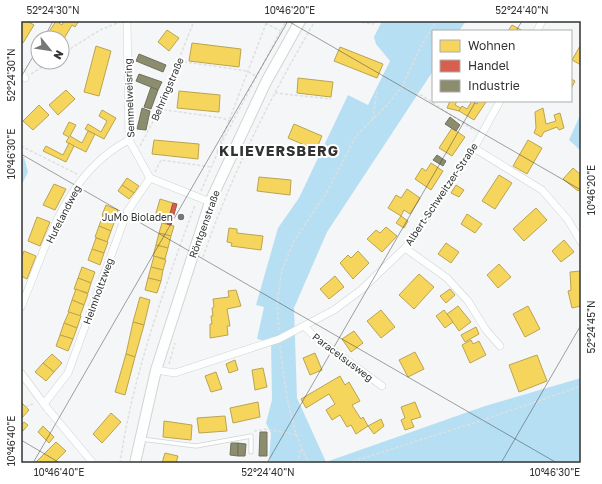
<svg xmlns="http://www.w3.org/2000/svg" width="602" height="484" viewBox="0 0 602 484" font-family="'Golos Text',sans-serif">
	<style>
		.green { fill: #b7dff3 }
		.homes { fill: #f6d55c; stroke: #bba450 }
		.shops { fill: #d6604d; stroke: #a45245 }
		.industry { fill: #8c8c6e; stroke: #71715c }
		.lines { fill: none; stroke-linecap: round; stroke-linejoin: round }
		.lane-casing { stroke: #d2d3d4; stroke-width: 5 }
		.street-casing { stroke: #d2d3d4; stroke-width: 8 }
		.secondary-casing { stroke: #d2d3d4; stroke-width: 12 }
		.path { stroke: #dedfdf; stroke-width: 1.5; stroke-dasharray: 3 2; stroke-linecap: butt }
		.lane { stroke: #fdfefe; stroke-width: 3.5 }
		.street { stroke: #fdfefe; stroke-width: 7 }
		.secondary { stroke: #fdfefe; stroke-width: 10 }
		.ticks { fill: none; stroke: #313333; stroke-width: 1; stroke-opacity: 0.45 }
		.poi-dot { fill: #757778; stroke: #fff; stroke-width: 1.5 }
		.labels { text-anchor: middle; dominant-baseline: central; stroke-width: 4; stroke-linejoin: round; paint-order: stroke }
		.street-label { font-size: 10px; fill: #313333; stroke: #fff }
		.poi-label { font-size: 10px; fill: #313333; stroke: #fff; text-anchor: end }
		.district-label { font-size: 14px; font-weight: bold; letter-spacing: 1px; fill: #313333; stroke: #fff }
		.neatline { fill: none; stroke: #313333; stroke-width: 1.5 }
		.ticks-label { font-size: 10px; text-anchor: middle; fill: #313333 }
	</style>
	<rect width="100%" height="100%" fill="#f4f6f7"/>
	<g class="green">
		<polygon points="382,21 466,21 459,31 433,31 433,71 327,232 294,308 297,398 326,462 485,406 581,378 581,463 269,463 271,433 266,423 272,400 271,342 257,339 264,307 256,305 278,228 299,198 348,95 368,105 390,61 376,44 374,37"/>
		<polygon points="581,113 581,151 569,140"/>
		<polygon points="21,156 24,157 28,172 21,186"/>
	</g>
	<g class="homes">
		<polygon points="21,21 27,21 34,25 23,43 21,41"/>
		<polygon points="56,21 62,25 64,21 79,21 75,27 72,25 62,42 62,38 45,38"/>
		<polygon points="512,25 523,31 508,31"/>
		<polygon points="167,30 179,38 169,51 158,42"/>
		<polygon points="192,43 241,49 239,67 189,61"/>
		<polygon points="96,46 111,51 99,96 84,92"/>
		<polygon points="580,46 581,47 581,65 572,60"/>
		<polygon points="340,47 383,64 377,78 334,61"/>
		<polygon points="298,78 333,82 331,97 297,93"/>
		<polygon points="571,79 575,81 571,89"/>
		<polygon points="66,90 75,99 58,115 49,105"/>
		<polygon points="179,91 220,95 219,112 177,108"/>
		<polygon points="450,101 457,101 455,105 461,108 459,111 447,108"/>
		<polygon points="472,101 477,104 479,101 486,102 474,120 459,111 462,106 467,109"/>
		<polygon points="39,105 49,115 33,130 23,121"/>
		<polygon points="543,108 546,124 556,121 554,115 560,113 564,128 559,130 557,127 544,132 541,137 534,133 536,128 535,112"/>
		<polygon points="102,110 116,118 104,139 85,129 88,124 101,132 107,121 99,116"/>
		<polygon points="69,122 76,125 70,136 82,143 88,131 95,134 86,152 66,142 69,137 63,134"/>
		<polygon points="294,124 322,136 316,150 288,138"/>
		<polygon points="452,128 465,137 452,156 439,148"/>
		<polygon points="154,140 199,144 198,159 152,154"/>
		<polygon points="528,140 542,148 527,174 513,166"/>
		<polygon points="69,143 74,146 66,162 43,151 46,146 63,155"/>
		<polygon points="431,163 443,171 431,190 415,179 422,168 426,171"/>
		<polygon points="573,168 581,175 581,188 578,191 563,179"/>
		<polygon points="499,175 512,183 495,209 482,201"/>
		<polygon points="259,177 291,180 290,195 257,191"/>
		<polygon points="127,178 139,186 134,193 122,185"/>
		<polygon points="54,184 66,189 55,210 43,205"/>
		<polygon points="122,185 134,193 129,199 118,191"/>
		<polygon points="456,185 464,190 459,197 451,193"/>
		<polygon points="407,189 420,198 410,214 404,210 401,216 388,208 396,195 401,198"/>
		<polygon points="160,199 173,203 167,224 154,220"/>
		<polygon points="106,205 118,210 114,219 102,215"/>
		<polygon points="536,208 547,220 524,241 513,229"/>
		<polygon points="467,214 482,224 475,233 461,224"/>
		<polygon points="103,215 115,220 111,231 99,226"/>
		<polygon points="401,216 408,221 404,228 396,223"/>
		<polygon points="37,217 50,222 40,246 28,241"/>
		<polygon points="162,223 174,226 171,236 159,233"/>
		<polygon points="99,226 111,231 107,242 95,237"/>
		<polygon points="386,227 397,236 382,252 367,239 376,230 380,233"/>
		<polygon points="229,228 237,229 237,233 263,236 261,250 231,246 232,243 227,242"/>
		<polygon points="159,233 171,236 168,248 156,245"/>
		<polygon points="96,238 108,242 104,253 92,249"/>
		<polygon points="564,240 574,252 561,262 552,251"/>
		<polygon points="446,243 459,252 451,263 438,254"/>
		<polygon points="156,245 168,248 165,259 153,256"/>
		<polygon points="92,249 104,253 100,265 88,260"/>
		<polygon points="24,251 36,256 27,279 21,276 21,259"/>
		<polygon points="358,251 369,263 353,279 340,263 348,255 351,258"/>
		<polygon points="154,256 166,260 163,270 151,267"/>
		<polygon points="499,264 511,277 498,288 487,275"/>
		<polygon points="82,267 95,272 91,283 78,278"/>
		<polygon points="151,267 163,270 161,281 148,278"/>
		<polygon points="581,271 581,306 572,308 568,291 571,290 570,272"/>
		<polygon points="419,274 434,287 414,309 399,295"/>
		<polygon points="335,276 344,287 329,299 320,289"/>
		<polygon points="78,278 91,283 88,293 74,289"/>
		<polygon points="148,278 161,281 157,293 145,290"/>
		<polygon points="76,289 88,294 84,305 72,300"/>
		<polygon points="450,289 455,295 446,303 440,296"/>
		<polygon points="236,290 241,306 227,309 230,326 227,326 228,335 210,338 210,324 212,324 211,316 213,316 212,308 214,307 213,299 229,297 228,291"/>
		<polygon points="140,297 150,300 144,325 133,322"/>
		<polygon points="72,300 84,305 80,316 68,312"/>
		<polygon points="458,306 471,322 459,331 447,314"/>
		<polygon points="528,306 540,329 525,337 513,314"/>
		<polygon points="381,310 395,327 381,338 367,321"/>
		<polygon points="444,310 453,322 445,328 436,316"/>
		<polygon points="69,312 81,316 77,328 64,323"/>
		<polygon points="133,322 144,325 135,357 126,354"/>
		<polygon points="64,323 77,328 73,339 60,335"/>
		<polygon points="476,327 479,334 465,342 461,335"/>
		<polygon points="354,331 363,343 351,352 342,339"/>
		<polygon points="60,335 73,339 68,351 56,346"/>
		<polygon points="471,340 473,344 479,341 486,355 470,363 462,345"/>
		<polygon points="415,352 424,369 408,377 399,360"/>
		<polygon points="315,353 322,370 310,375 303,358"/>
		<polygon points="52,354 62,363 54,372 43,363"/>
		<polygon points="126,354 135,357 125,395 115,392"/>
		<polygon points="537,355 547,381 519,392 509,365"/>
		<polygon points="235,360 238,370 229,373 226,364"/>
		<polygon points="43,363 54,372 46,381 35,372"/>
		<polygon points="263,368 267,387 255,390 252,370"/>
		<polygon points="216,372 222,389 211,392 205,376"/>
		<polygon points="340,376 345,385 349,382 360,401 352,405 361,419 363,417 368,426 356,434 351,425 347,427 340,415 332,420 326,410 335,404 329,394 306,408 301,399"/>
		<polygon points="258,402 260,417 233,423 230,408"/>
		<polygon points="415,402 421,417 411,420 414,427 405,430 401,420 405,418 401,407"/>
		<polygon points="22,403 29,410 21,419 21,407"/>
		<polygon points="111,413 121,422 102,443 93,434"/>
		<polygon points="225,416 227,431 199,433 197,418"/>
		<polygon points="381,419 384,426 374,434 368,426"/>
		<polygon points="164,421 192,425 191,440 163,437"/>
		<polygon points="24,422 28,425 23,431 21,425"/>
		<polygon points="43,426 54,437 49,443 38,432"/>
		<polygon points="56,442 66,451 54,463 35,463"/>
		<polygon points="165,453 178,456 176,463 162,463"/>
	</g>
	<polygon class="shops" points="173,203 177,204 171,225 167,224"/>
	<g class="industry">
		<polygon points="139,54 166,65 163,72 136,61"/>
		<polygon points="139,74 162,82 158,90 136,81"/>
		<polygon points="151,87 158,90 151,109 144,107"/>
		<polygon points="142,108 150,111 146,130 137,129"/>
		<polygon points="450,117 460,125 456,131 445,124"/>
		<polygon points="437,155 446,161 443,166 433,160"/>
		<polygon points="260,432 267,432 267,456 259,456"/>
		<polygon points="231,443 238,443 238,456 230,455"/>
		<polygon points="238,443 246,444 245,456 238,456"/>
	</g>
	<g class="lines">
		<g class="lane-casing">
			<polyline id="lane" points="141,439 196,446 251,436 251,452"/>
		</g>
		<g class="street-casing">
			<g id="street">
				<polyline points="127,21 129,140 150,178 210,202"/>
				<polyline points="537,31 542,21"/>
				<polyline points="21,72 25,78"/>
				<polyline points="474,148 542,190 568,220 581,242"/>
				<polyline points="405,248 447,278 468,301 486,330 500,346"/>
				<path d="M21 307C47 245 65 173 129 140"/>
				<polyline points="304,326 314,336 382,386"/>
				<polyline points="156,370 175,373 279,339 334,310 361,290 405,248 474,148 500,101"/>
				<polyline points="21,373 47,408 93,463"/>
				<polyline points="44,404 68,373 127,212 150,178"/>
			</g>
		</g>
		<g class="secondary-casing">
			<polyline id="secondary" points="135,463 156,370 210,202 266,82 300,21"/>
		</g>
		<g class="path">
			<polyline points="261,21 281,31"/>
			<polyline points="352,21 374,24"/>
			<polyline points="62,54 100,30 120,22"/>
			<polyline points="179,61 247,71 256,76"/>
			<polyline points="31,74 50,62"/>
			<polyline points="402,86 421,95 475,131"/>
			<polyline points="275,93 331,99"/>
			<polyline points="159,109 222,118 233,122"/>
			<polyline points="373,119 377,89"/>
			<polyline points="21,146 77,174"/>
			<polyline points="140,146 157,114 194,21"/>
			<polyline points="217,152 267,21"/>
			<polyline points="155,172 161,160 211,167"/>
			<polyline points="201,191 223,140 286,21"/>
			<path d="M203 257C231 175 271 96 315 21"/>
			<polyline points="279,330 277,303 282,270 294,241 327,192 356,136 390,102 402,86 421,46 436,21"/>
			<path d="M280 346C285 386 289 427 309 463"/>
			<polyline points="169,364 175,343"/>
			<polyline points="26,407 29,405 35,404"/>
			<polyline points="254,431 267,429 297,435"/>
			<path d="M120 463C133 374 164 289 195 205"/>
			<polyline points="297,463 301,449"/>
			<polyline points="348,463 489,418 581,386"/>
		</g>
		<use href="#lane" class="lane"/>
		<use href="#street" class="street"/>
		<use href="#secondary" class="secondary"/>
	</g>
	<path class="ticks" d="M288 21 581 190M516 31 522 21M44 38 53 21M21 77 38 48M21 154 557 463M21 440 60 463M33 463 288 21M267 463 476 101M501 463 581 325"/>
	<circle class="poi-dot" cx="181" cy="217" r="4"/>
	<g class="labels">
		<g class="street-label">
			<text transform="translate(167 89) rotate(-67)">Behringstraße</text>
			<text transform="translate(129 98) rotate(-92)">Semmelweisring</text>
			<text transform="translate(441 194) rotate(-56)">Albert-Schweitzer-Straße</text>
			<text transform="translate(63 214) rotate(-63)">Hufelandweg</text>
			<text transform="translate(204 224) rotate(-70)">Röntgenstraße</text>
			<text transform="translate(98 291) rotate(-70)">Helmholtzweg</text>
			<text transform="translate(343 357) rotate(37)">Paracelsusweg</text>
		</g>
		<g class="poi-label">
			<text x="173" y="217">JuMo Bioladen</text>
		</g>
		<g class="district-label">
			<text x="279" y="150">KLIEVERSBERG</text>
		</g>
	</g>
	<rect width="602" height="484" fill="none" stroke="#ffffff" stroke-width="44"/>
	<rect x="432" y="30" width="140" height="72" fill="#ffffff" stroke="#adadad"/>
	<rect x="440" y="40" width="20" height="12" fill="#f6d55c" stroke="#adadad"/>
	<text x="468" y="50" font-size="12" fill="#313333">Wohnen</text>
	<rect x="440" y="60" width="20" height="12" fill="#d6604d" stroke="#adadad"/>
	<text x="468" y="70" font-size="12" fill="#313333">Handel</text>
	<rect x="440" y="80" width="20" height="12" fill="#8c8c6e" stroke="#adadad"/>
	<text x="468" y="90" font-size="12" fill="#313333">Industrie</text>
	<g transform="translate(50 50) rotate(120)"><circle r="19" fill="#ffffff" stroke="#adadad"/>
	<path d="M0-3L7 15L0 10L-7 15Z" fill="#757778"/>
	<text y="-6" font-size="11" font-weight="bold" text-anchor="middle" fill="#313333">N</text>
	</g>
	<rect x="22" y="22" width="558" height="440" class="neatline"/>
	<g class="ticks-label">
		<text x="53" y="14">52°24'30"N</text>
		<text x="290" y="14">10°46'20"E</text>
		<text x="522" y="14">52°24'40"N</text>
		<text transform="translate(11 75) rotate(-90)" y="4">52°24'30"N</text>
		<text transform="translate(11 154) rotate(-90)" y="4">10°46'30"E</text>
		<text transform="translate(591 190) rotate(-90)" y="4">10°46'20"E</text>
		<text transform="translate(591 327) rotate(-90)" y="4">52°24'45"N</text>
		<text transform="translate(11 441) rotate(-90)" y="4">10°46'40"E</text>
		<text x="59" y="476">10°46'40"E</text>
		<text x="268" y="476">52°24'40"N</text>
		<text x="555" y="476">10°46'30"E</text>
	</g>
</svg>
